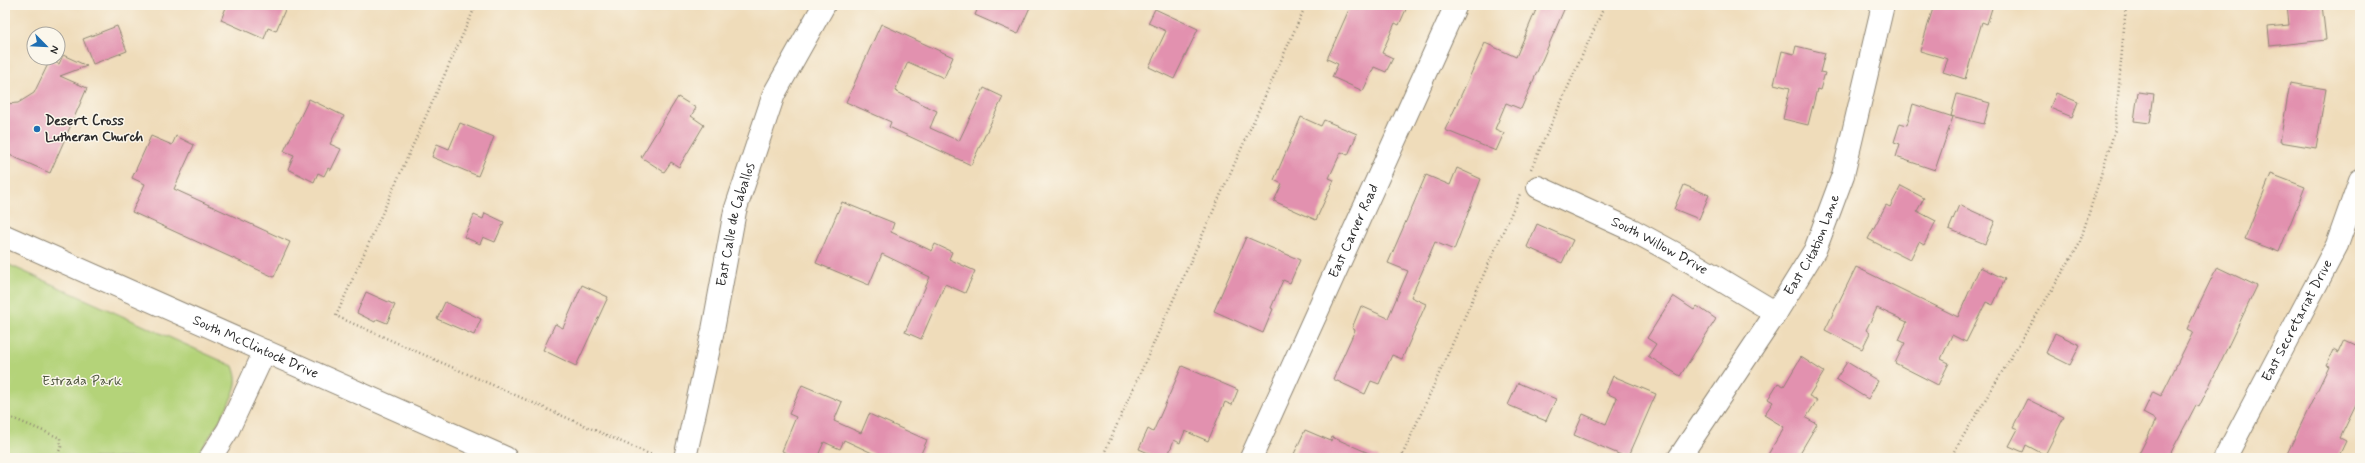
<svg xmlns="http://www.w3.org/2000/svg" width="2365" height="463" viewBox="0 0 2365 463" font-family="Mynerve,sans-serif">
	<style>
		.green { fill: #b4d379; stroke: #707f52 }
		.building { fill: #e291af }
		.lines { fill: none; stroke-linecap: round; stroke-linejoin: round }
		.minor-casing { stroke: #8d8472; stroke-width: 24 }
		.major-casing { stroke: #8d8472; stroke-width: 24 }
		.path { stroke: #8d8472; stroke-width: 2.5; stroke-dasharray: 1 3; stroke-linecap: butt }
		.minor { stroke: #fff; stroke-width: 22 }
		.major { stroke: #fff; stroke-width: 22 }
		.poi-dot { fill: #1f6fb2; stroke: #fbf7ec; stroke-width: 1.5 }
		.labels { text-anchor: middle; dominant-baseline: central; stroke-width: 3; stroke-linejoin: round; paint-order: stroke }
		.poi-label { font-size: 14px; font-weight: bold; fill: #2b2b2b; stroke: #fbf7ec; text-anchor: start }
		.street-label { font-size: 14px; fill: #2b2b2b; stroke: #fbf7ec }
		.park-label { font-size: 14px; fill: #4d553e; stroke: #fbf7ec }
	</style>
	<rect width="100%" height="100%" fill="#fbf7ec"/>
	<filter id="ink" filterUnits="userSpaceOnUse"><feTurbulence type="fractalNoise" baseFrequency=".025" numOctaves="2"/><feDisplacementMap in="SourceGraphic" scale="8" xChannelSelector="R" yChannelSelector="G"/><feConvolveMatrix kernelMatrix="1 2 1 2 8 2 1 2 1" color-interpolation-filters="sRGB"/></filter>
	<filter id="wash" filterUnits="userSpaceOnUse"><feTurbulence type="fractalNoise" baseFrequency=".012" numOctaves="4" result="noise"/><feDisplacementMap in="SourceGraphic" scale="16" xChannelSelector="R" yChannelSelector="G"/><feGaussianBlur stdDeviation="0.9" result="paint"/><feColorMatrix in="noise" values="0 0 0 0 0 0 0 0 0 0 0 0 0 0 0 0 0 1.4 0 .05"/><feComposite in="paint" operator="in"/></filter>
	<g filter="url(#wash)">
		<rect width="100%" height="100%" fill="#efdcba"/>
		<path class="green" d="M5 263 233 366C235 372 237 377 236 384 233 402 206 442 196 458H5Z"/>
		<g id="blocks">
			<g class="building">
				<polygon points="227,5 287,5 276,31 268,28 264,39 221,20"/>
				<polygon points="979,5 1031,5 1018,34 975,15"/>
				<polygon points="1351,5 1408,5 1399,25 1395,23 1382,53 1393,58 1386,72 1374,67 1363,91 1332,77 1338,64 1327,59"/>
				<polygon points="1538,5 1566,5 1521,109 1506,103 1495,129 1504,133 1496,151 1445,130 1485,43 1516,57"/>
				<polygon points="1934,5 1993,5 1987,24 1982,22 1965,79 1943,72 1948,59 1920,51"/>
				<polygon points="2287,5 2322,5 2326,40 2270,46 2268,27 2289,25"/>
				<polygon points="1155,9 1198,29 1174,79 1149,67 1166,31 1148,23"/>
				<polygon points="881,24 953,57 944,78 908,62 895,91 937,111 930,128 959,141 984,88 1003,97 971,165 889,127 891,122 846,102"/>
				<polygon points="117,26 127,51 93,64 83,39"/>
				<polygon points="1796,46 1825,53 1820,72 1825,73 1820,90 1817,89 1808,125 1783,119 1790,88 1774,84 1782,51 1794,54"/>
				<polygon points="63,55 87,66 60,76 87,88 50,173 5,153 5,104 18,103 34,93 50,60 59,64"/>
				<polygon points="2290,83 2326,89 2316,148 2280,142"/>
				<polygon points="2138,92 2154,94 2150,123 2134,121"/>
				<polygon points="2056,93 2078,102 2072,117 2050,108"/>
				<polygon points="1957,94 1990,103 1984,124 1951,116"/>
				<polygon points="678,97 696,108 691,116 704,125 679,167 671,162 664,172 641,157"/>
				<polygon points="309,99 344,116 330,144 341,149 331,170 328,168 324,176 318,173 314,182 288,169 294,155 284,151"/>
				<polygon points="1913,104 1953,117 1935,170 1896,157 1900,144 1894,142 1900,123 1907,125"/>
				<polygon points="1301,117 1321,126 1324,120 1357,134 1348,155 1341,152 1329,178 1334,180 1316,220 1274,201 1282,184 1274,180"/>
				<polygon points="460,123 494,137 478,176 432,157 437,144 449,149"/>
				<polygon points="151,136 172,145 176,136 194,145 174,189 290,242 274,277 132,212 145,184 132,178"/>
				<polygon points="1457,168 1481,179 1454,250 1435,242 1411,297 1426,304 1402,359 1392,355 1379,384 1371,381 1365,394 1333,379 1355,330 1352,328 1361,306 1388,318 1408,271 1388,263 1426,175 1450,185"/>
				<polygon points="2271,174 2305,187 2279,252 2245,239"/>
				<polygon points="1684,185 1709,195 1699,219 1674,209"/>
				<polygon points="1901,186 1924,198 1917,211 1936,221 1924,245 1919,242 1910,260 1868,239 1886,205 1890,207"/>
				<polygon points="842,202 894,223 891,232 932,251 935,244 952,252 949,259 975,271 965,293 945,284 921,339 905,332 930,277 882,254 869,285 816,263"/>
				<polygon points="1959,205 1995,221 1985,244 1949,229"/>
				<polygon points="485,213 504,222 495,242 483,237 480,244 464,237 474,215 483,219"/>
				<polygon points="1537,224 1573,240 1562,263 1527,247"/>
				<polygon points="1246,237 1300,260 1290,283 1283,280 1271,308 1273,309 1263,333 1214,311"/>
				<polygon points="1856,267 1958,317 1980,267 2005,279 1993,305 1986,302 1966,342 1952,335 1941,359 1949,363 1938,385 1895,363 1905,343 1899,340 1907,322 1877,308 1866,330 1870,333 1862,349 1825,330"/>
				<polygon points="2217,267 2257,286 2199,407 2196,405 2168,458 2137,458 2156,420 2143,413 2153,392 2161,396 2193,332 2187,329"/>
				<polygon points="582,285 608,297 576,366 543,350 555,324 563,328"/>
				<polygon points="366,292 395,305 387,323 377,319 375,322 357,313"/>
				<polygon points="1673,296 1694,310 1697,306 1716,319 1680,376 1648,356 1656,344 1647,338"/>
				<polygon points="445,302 481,319 474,335 437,319"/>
				<polygon points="2055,333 2080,345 2070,365 2046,353"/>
				<polygon points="2345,340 2360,347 2360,397 2340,438 2346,441 2338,458 2285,458 2329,366 2326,365 2333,350 2339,353"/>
				<polygon points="1801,357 1824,372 1809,396 1817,400 1806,418 1817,424 1797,458 1766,458 1784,427 1764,415 1773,402 1768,399 1778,383 1784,386"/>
				<polygon points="1847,362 1878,381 1868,399 1836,379"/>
				<polygon points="1182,366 1238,390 1232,405 1225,402 1208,441 1185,431 1180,443 1174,440 1167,458 1160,458 1139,449 1148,429 1153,432"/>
				<polygon points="1613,376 1656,394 1628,458 1574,435 1583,414 1606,424 1617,398 1606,393"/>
				<polygon points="1518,383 1556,399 1546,421 1508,405"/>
				<polygon points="802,385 842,402 834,421 861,433 869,414 927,440 919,458 899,458 889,454 887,458 883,458 844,440 840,449 824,442 817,458 797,458 782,451 796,417 789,414"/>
				<polygon points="2027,399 2064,417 2045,455 2026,445 2023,452 2009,446 2018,429 2013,427"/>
				<polygon points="1305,430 1331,441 1332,437 1380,458 1302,458 1294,454"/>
			</g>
		</g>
	</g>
	<g filter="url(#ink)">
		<use href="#blocks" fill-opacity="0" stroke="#8d8472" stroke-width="1"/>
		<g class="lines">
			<g class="minor-casing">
				<g id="minor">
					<path id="s1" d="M1538 187 1632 230 1691 262 1776 313"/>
					<polyline points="210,458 228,430 265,351"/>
					<path id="s2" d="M685 458 713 330 735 211 774 94 824 5"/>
					<path id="s3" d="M1251 458 1456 5"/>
					<path id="s4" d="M1679 458 1776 313 1815 250 1843 175 1883 5"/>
					<path id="s5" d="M2225 458 2337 245 2360 180"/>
				</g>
			</g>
			<g class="major-casing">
				<g id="major">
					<path id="s6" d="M5 236 506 458"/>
				</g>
			</g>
			<g class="path">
				<polyline points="476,5 336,316 649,454 666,458"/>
				<polyline points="1531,169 1605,5"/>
				<polyline points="5,353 5,354"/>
				<polyline points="5,415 60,438 61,447 56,458"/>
				<polyline points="1102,458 1306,5"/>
				<polyline points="1401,458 1520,194"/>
				<polyline points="1950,458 2079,245 2115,130 2126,5"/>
			</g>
			<use href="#minor" class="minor"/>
			<use href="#major" class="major"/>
		</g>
	</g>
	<circle class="poi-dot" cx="37" cy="129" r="4"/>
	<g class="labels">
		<g class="poi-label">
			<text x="45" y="121">Desert Cross<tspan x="45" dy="16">Lutheran Church</tspan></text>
		</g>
		<g class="street-label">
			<text stroke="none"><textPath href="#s2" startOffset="239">East Calle de Caballos</textPath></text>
			<text stroke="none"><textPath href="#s3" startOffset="249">East Carver Road</textPath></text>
			<text stroke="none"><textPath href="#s4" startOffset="252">East Citation Lane</textPath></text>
			<text stroke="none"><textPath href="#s1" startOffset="135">South Willow Drive</textPath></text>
			<text stroke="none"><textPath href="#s5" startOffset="155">East Secretariat Drive</textPath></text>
			<text stroke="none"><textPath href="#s6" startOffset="274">South McClintock Drive</textPath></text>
		</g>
		<g class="park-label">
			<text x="82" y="381">Estrada Park</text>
		</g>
	</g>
	<rect width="2365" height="463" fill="none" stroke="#fbf7ec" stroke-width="20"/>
	<g transform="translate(46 46) rotate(114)"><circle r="19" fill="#fbf7ec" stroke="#a8a59f"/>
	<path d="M0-3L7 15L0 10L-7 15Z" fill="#1f6fb2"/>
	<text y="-6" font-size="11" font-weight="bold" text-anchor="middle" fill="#2b2b2b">N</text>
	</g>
</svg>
